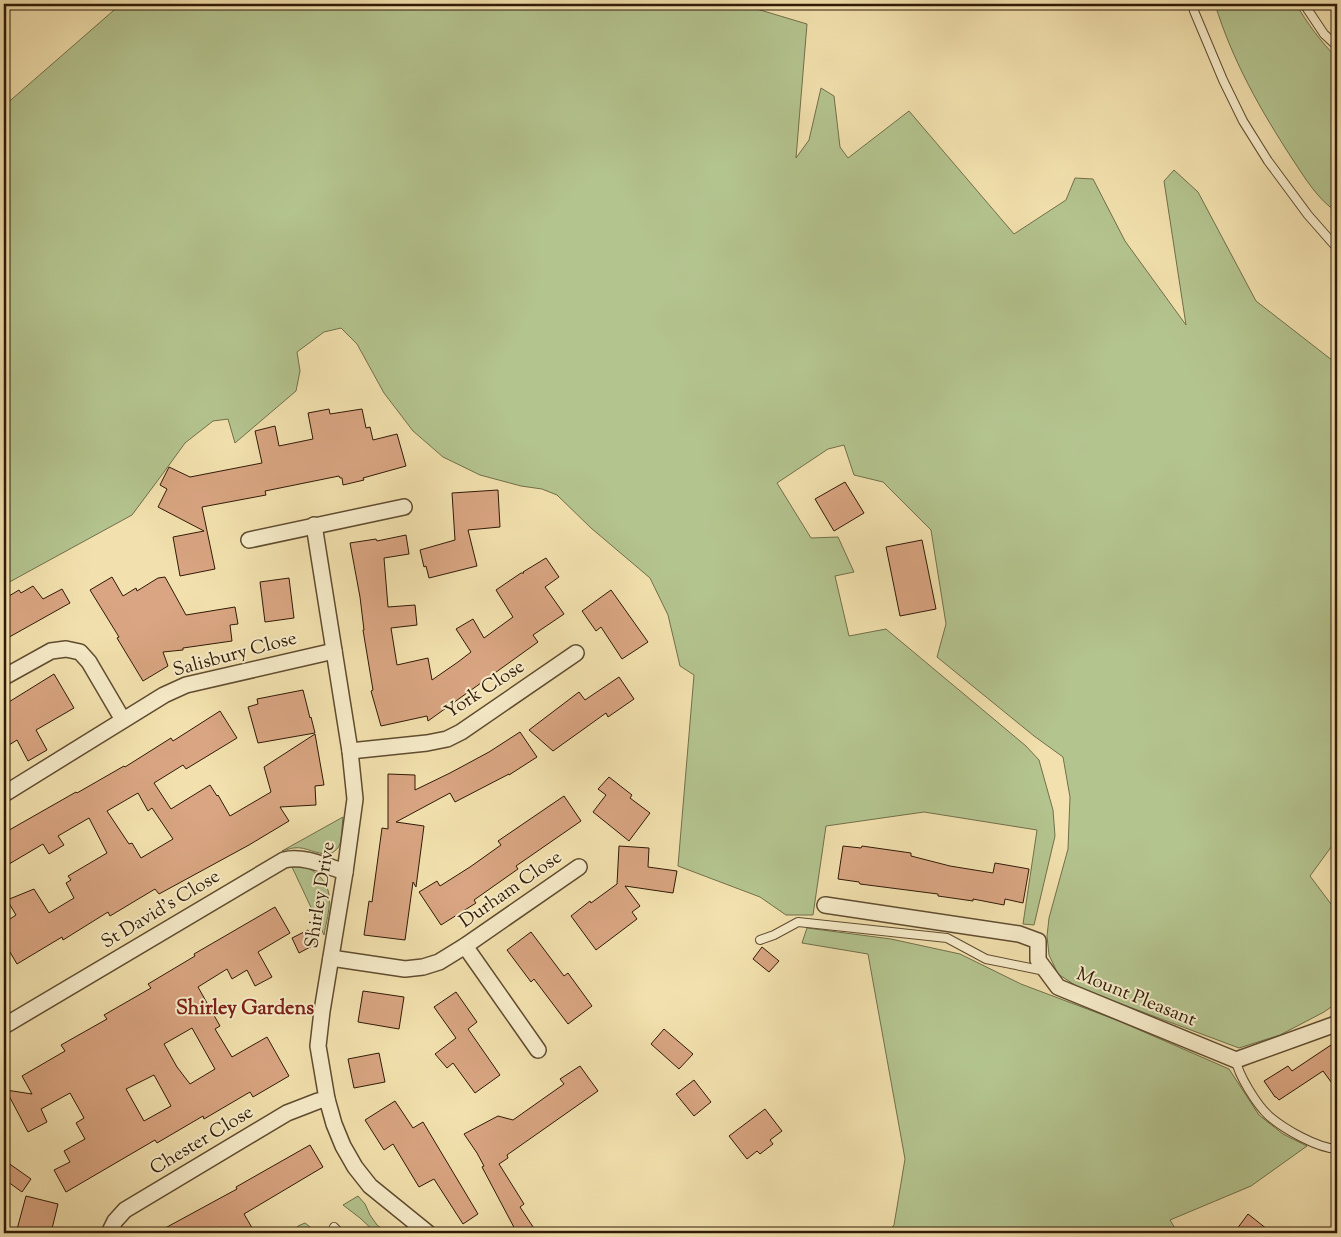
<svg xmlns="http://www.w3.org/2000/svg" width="1341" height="1237" viewBox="0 0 1341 1237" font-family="'Sorts Mill Goudy',serif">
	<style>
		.green { fill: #b4c48f; stroke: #726f4a }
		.building { fill: #d9a582; stroke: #301a06; fill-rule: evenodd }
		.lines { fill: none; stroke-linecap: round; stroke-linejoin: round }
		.service-casing { stroke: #604c30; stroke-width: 10 }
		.minor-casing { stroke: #604c30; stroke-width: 18 }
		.service { stroke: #f7ecca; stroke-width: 8 }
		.minor { stroke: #f7ecca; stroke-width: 15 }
		.labels { text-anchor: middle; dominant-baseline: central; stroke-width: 4; stroke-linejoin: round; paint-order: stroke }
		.street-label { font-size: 19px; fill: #301a06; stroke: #f7ecca }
		.neighbourhood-label { font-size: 20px; font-weight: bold; fill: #7a1f14; stroke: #f7ecca }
	</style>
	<rect width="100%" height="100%" fill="#f2e1ae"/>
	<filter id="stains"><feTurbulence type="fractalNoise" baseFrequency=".004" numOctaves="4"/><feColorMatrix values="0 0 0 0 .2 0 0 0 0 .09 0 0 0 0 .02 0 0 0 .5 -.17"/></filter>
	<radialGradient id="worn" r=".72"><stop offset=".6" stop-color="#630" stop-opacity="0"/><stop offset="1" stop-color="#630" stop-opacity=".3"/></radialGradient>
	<g class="green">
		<polygon points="121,4 740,4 807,24 796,158 809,140 821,88 834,96 840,147 848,158 909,111 1014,234 1066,200 1075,178 1093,179 1125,241 1186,325 1164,181 1174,170 1198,192 1256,301 1337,364 1337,839 1310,876 1337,912 1337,1003 1324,1012 1280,1035 1239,1048 1081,989 1058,974 1049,955 1047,936 1049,918 1068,849 1070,797 1063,757 1034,736 937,657 946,624 931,530 883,482 854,475 844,445 828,449 777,483 811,538 838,537 854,572 835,576 849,636 886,629 1026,746 1039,760 1053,810 1055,836 1034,925 1023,924 1037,830 924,812 826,826 813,915 786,915 760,897 678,866 694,675 680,666 668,615 650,578 591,528 557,495 542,489 521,486 480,475 443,457 413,431 384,393 357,344 341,328 324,332 297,352 300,371 296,391 235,443 228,419 213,421 185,443 164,472 132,515 4,585 4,106"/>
		<path d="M1215 4H1296C1307 23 1321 42 1337 58V212C1318 200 1305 178 1293 160 1261 111 1232 60 1215 4Z"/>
		<path d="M343 817C342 824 342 837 340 844 332 862 314 850 301 848 294 847 289 849 282 851Z"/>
		<path d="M298 866C308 867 315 871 321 878 336 894 327 916 324 935L292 867Z"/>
		<polygon points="807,928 891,939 960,954 1021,984 1119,1021 1229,1069 1259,1115 1283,1134 1307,1146 1251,1186 1170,1220 1178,1233 888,1233 894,1225 905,1159 868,954 802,943"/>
		<polygon points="358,1196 365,1204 370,1215 377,1225 388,1233 376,1233 360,1218 343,1205"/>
		<polygon points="305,1223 318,1233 292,1233 298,1226"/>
	</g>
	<g class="building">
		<polygon points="329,409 330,414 362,409 366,428 370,427 373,440 397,434 406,466 363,478 364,480 343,485 342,478 340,478 339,476 265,491 266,495 202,507 215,569 180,576 173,537 204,531 158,507 167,489 160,485 169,467 190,477 262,463 255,431 275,426 279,446 313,439 308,413"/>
		<polygon points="845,482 864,513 834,531 815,499"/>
		<polygon points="498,490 500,527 468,530 477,566 429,578 426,566 424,567 420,550 455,540 452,493"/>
		<polygon points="406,535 409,554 384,558 388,607 415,605 417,625 391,628 397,665 428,658 432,680 458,662 471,652 456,629 473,619 484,638 513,617 496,590 521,573 524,573 523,572 546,558 559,577 545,587 564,614 533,635 538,642 428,721 427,716 381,726 371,691 373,690 363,630 364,630 360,597 350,543 376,539 377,541"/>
		<polygon points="922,540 936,609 900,616 886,547"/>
		<polygon points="112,577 123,596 136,588 137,591 158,578 165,577 186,615 235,607 238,624 230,625 232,641 183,648 183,650 163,652 168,666 143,681 117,638 119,637 90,590"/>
		<polygon points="289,578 294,618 265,622 260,582"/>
		<polygon points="33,586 43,599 62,589 70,603 4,640 4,599 19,590 21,593"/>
		<polygon points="611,590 648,642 622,659 601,627 596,631 582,611"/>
		<polygon points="54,674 74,708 36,730 47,750 28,761 17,740 9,745 4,735 4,705"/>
		<polygon points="619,677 634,699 608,717 606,713 553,751 529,730 579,692 585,700"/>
		<polygon points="303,690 310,718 311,717 315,733 258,743 248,707 258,704 257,699"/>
		<path d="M220 711 237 738 186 769 183 765 154 783 171 809 210 785 217 796 218 795 230 816 271 792 264 767 315 734 324 785 315 786 316 805 280 807 289 821 249 845 159 894 155 889 110 916 108 912 63 940 62 937 17 964 4 942V923L16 915 7 900 34 889 49 913 74 898 66 883 71 880 68 876 107 853 89 818 58 836 64 845 49 854 43 844 4 867V833L76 792 77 793 124 766 125 767 171 738 173 741ZM138 793 148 811 152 808 173 839 141 858 132 843 129 844 107 811Z"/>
		<polygon points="520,732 537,757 509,775 509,774 455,802 450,793 396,822 424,826 416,887 413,882 405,940 364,935 369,901 372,902 382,828 388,829 388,774 415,775 415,790 450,773 489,752"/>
		<polygon points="609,777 632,795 630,798 650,813 629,841 593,812 606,795 598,789"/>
		<polygon points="564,796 581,821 516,866 518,869 474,900 476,903 441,925 419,892 437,881 440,886 470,867 501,845 498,841"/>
		<polygon points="619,846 649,848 648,867 677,871 673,893 625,886 640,906 632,912 637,919 596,950 571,916 590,901 591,903 617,884"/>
		<polygon points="843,846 861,848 862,846 911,853 911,856 950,866 993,873 995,863 1029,869 1023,903 1005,899 1004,905 973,899 973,901 938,896 938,894 860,884 859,882 838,879"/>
		<path d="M275 907 290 933 258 952 272 977 255 986 247 970 232 979 227 969 198 987 220 1026 215 1029 232 1057 267 1037 289 1076 253 1097 250 1092 204 1119 203 1116 157 1143 155 1140 66 1192 54 1170 70 1162 64 1151 85 1139 76 1123 84 1118 70 1093 41 1109 47 1122 28 1132 6 1090 32 1094 22 1076 65 1051 61 1045 107 1019 104 1015 151 988 148 984 195 956 194 954ZM192 1028 215 1069 190 1084 177 1067 164 1044ZM154 1075 171 1106 144 1121 126 1089Z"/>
		<polygon points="308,930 316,944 299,953 292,938"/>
		<polygon points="531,932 564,976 568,973 592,1006 568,1024 534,979 531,982 507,950"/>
		<polygon points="762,947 779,961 769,972 753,959"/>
		<polygon points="363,991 404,997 399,1029 358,1022"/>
		<polygon points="456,992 477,1022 468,1029 500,1075 475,1093 453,1063 447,1068 435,1054 456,1038 434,1007"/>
		<polygon points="664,1029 693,1054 679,1069 651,1044"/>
		<polygon points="1337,1041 1337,1090 1323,1071 1279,1100 1276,1097 1275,1097 1264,1081 1288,1066 1292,1071"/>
		<polygon points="379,1053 385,1082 354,1088 348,1059"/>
		<polygon points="580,1066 598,1091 507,1155 508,1158 499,1164 524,1204 520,1207 537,1233 517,1233 482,1167 484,1166 477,1153 464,1134 498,1116 513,1120 564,1084 560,1079"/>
		<polygon points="694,1080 711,1102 694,1116 676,1094"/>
		<polygon points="395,1101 413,1128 423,1122 478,1214 463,1224 434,1179 419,1187 393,1144 384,1150 365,1120"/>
		<polygon points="765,1109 782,1131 770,1140 773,1144 760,1154 757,1151 747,1159 729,1136"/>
		<polygon points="310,1145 323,1167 244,1214 255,1233 225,1233 221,1227 210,1233 156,1233 237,1189 236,1187"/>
		<polygon points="4,1160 31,1179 22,1192 4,1179"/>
		<polygon points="26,1196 58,1204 51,1233 16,1233"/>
		<polygon points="1248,1214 1272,1233 1234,1233"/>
	</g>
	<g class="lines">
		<g class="service-casing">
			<g id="service">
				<polyline points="1192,4 1194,11 1223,80 1243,121 1268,161 1308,215 1337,248"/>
				<polyline points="1304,4 1324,34 1337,46"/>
				<polyline points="1333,4 1337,11"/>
				<polyline points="760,940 774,935 798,922 947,938 986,959 1045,971"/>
				<path d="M1236 1060C1238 1075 1257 1105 1269 1116 1284 1129 1317 1148 1337 1149"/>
				<polyline points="334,1227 340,1233"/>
			</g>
		</g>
		<g class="minor-casing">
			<g id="minor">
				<polyline points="314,525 350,751 355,799 345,872 322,1011 318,1046 327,1099 334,1124 343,1146 355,1167 370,1186 428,1233"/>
				<polyline points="249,540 404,507"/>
				<polyline points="4,677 51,651 66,649 80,652 89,662 123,720"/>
				<polyline points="350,751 427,743 447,739 461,732 576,653"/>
				<polyline points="4,794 164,695 186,685 334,651"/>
				<polyline points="825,905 1019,934 1038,941 1038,960 1058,987 1236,1060 1333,1025 1337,1023"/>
				<polyline points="465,946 538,1050"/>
				<polyline points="331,958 405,969 423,967 439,962 465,946 579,867"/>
				<path d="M4 1026 284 860C304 855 326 866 345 872"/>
				<polyline points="109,1233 115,1221 125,1210 287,1113 318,1101 327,1099"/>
			</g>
		</g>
		<use href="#service" class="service"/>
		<use href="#minor" class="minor"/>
	</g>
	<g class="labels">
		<g class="street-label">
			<text transform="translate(235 655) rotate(-15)">Salisbury Close</text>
			<text transform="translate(485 690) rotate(-33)">York Close</text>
			<text transform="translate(511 890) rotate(-35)">Durham Close</text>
			<text transform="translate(321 895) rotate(-81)">Shirley Drive</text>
			<text transform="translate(161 910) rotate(-31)">St David's Close</text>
			<text transform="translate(1136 998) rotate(22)">Mount Pleasant</text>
			<text transform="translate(202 1141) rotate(-31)">Chester Close</text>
		</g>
		<g class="neighbourhood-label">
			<text x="245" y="1009">Shirley Gardens</text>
		</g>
	</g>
	<rect width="1341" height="1237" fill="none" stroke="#f2e1ae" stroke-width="20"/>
	<rect x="5" y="5" width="1331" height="1227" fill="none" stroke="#301a06" stroke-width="2.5"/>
	<rect x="10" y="10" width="1321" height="1217" fill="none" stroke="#301a06"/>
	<rect width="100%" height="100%" filter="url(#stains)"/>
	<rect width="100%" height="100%" fill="url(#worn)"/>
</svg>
